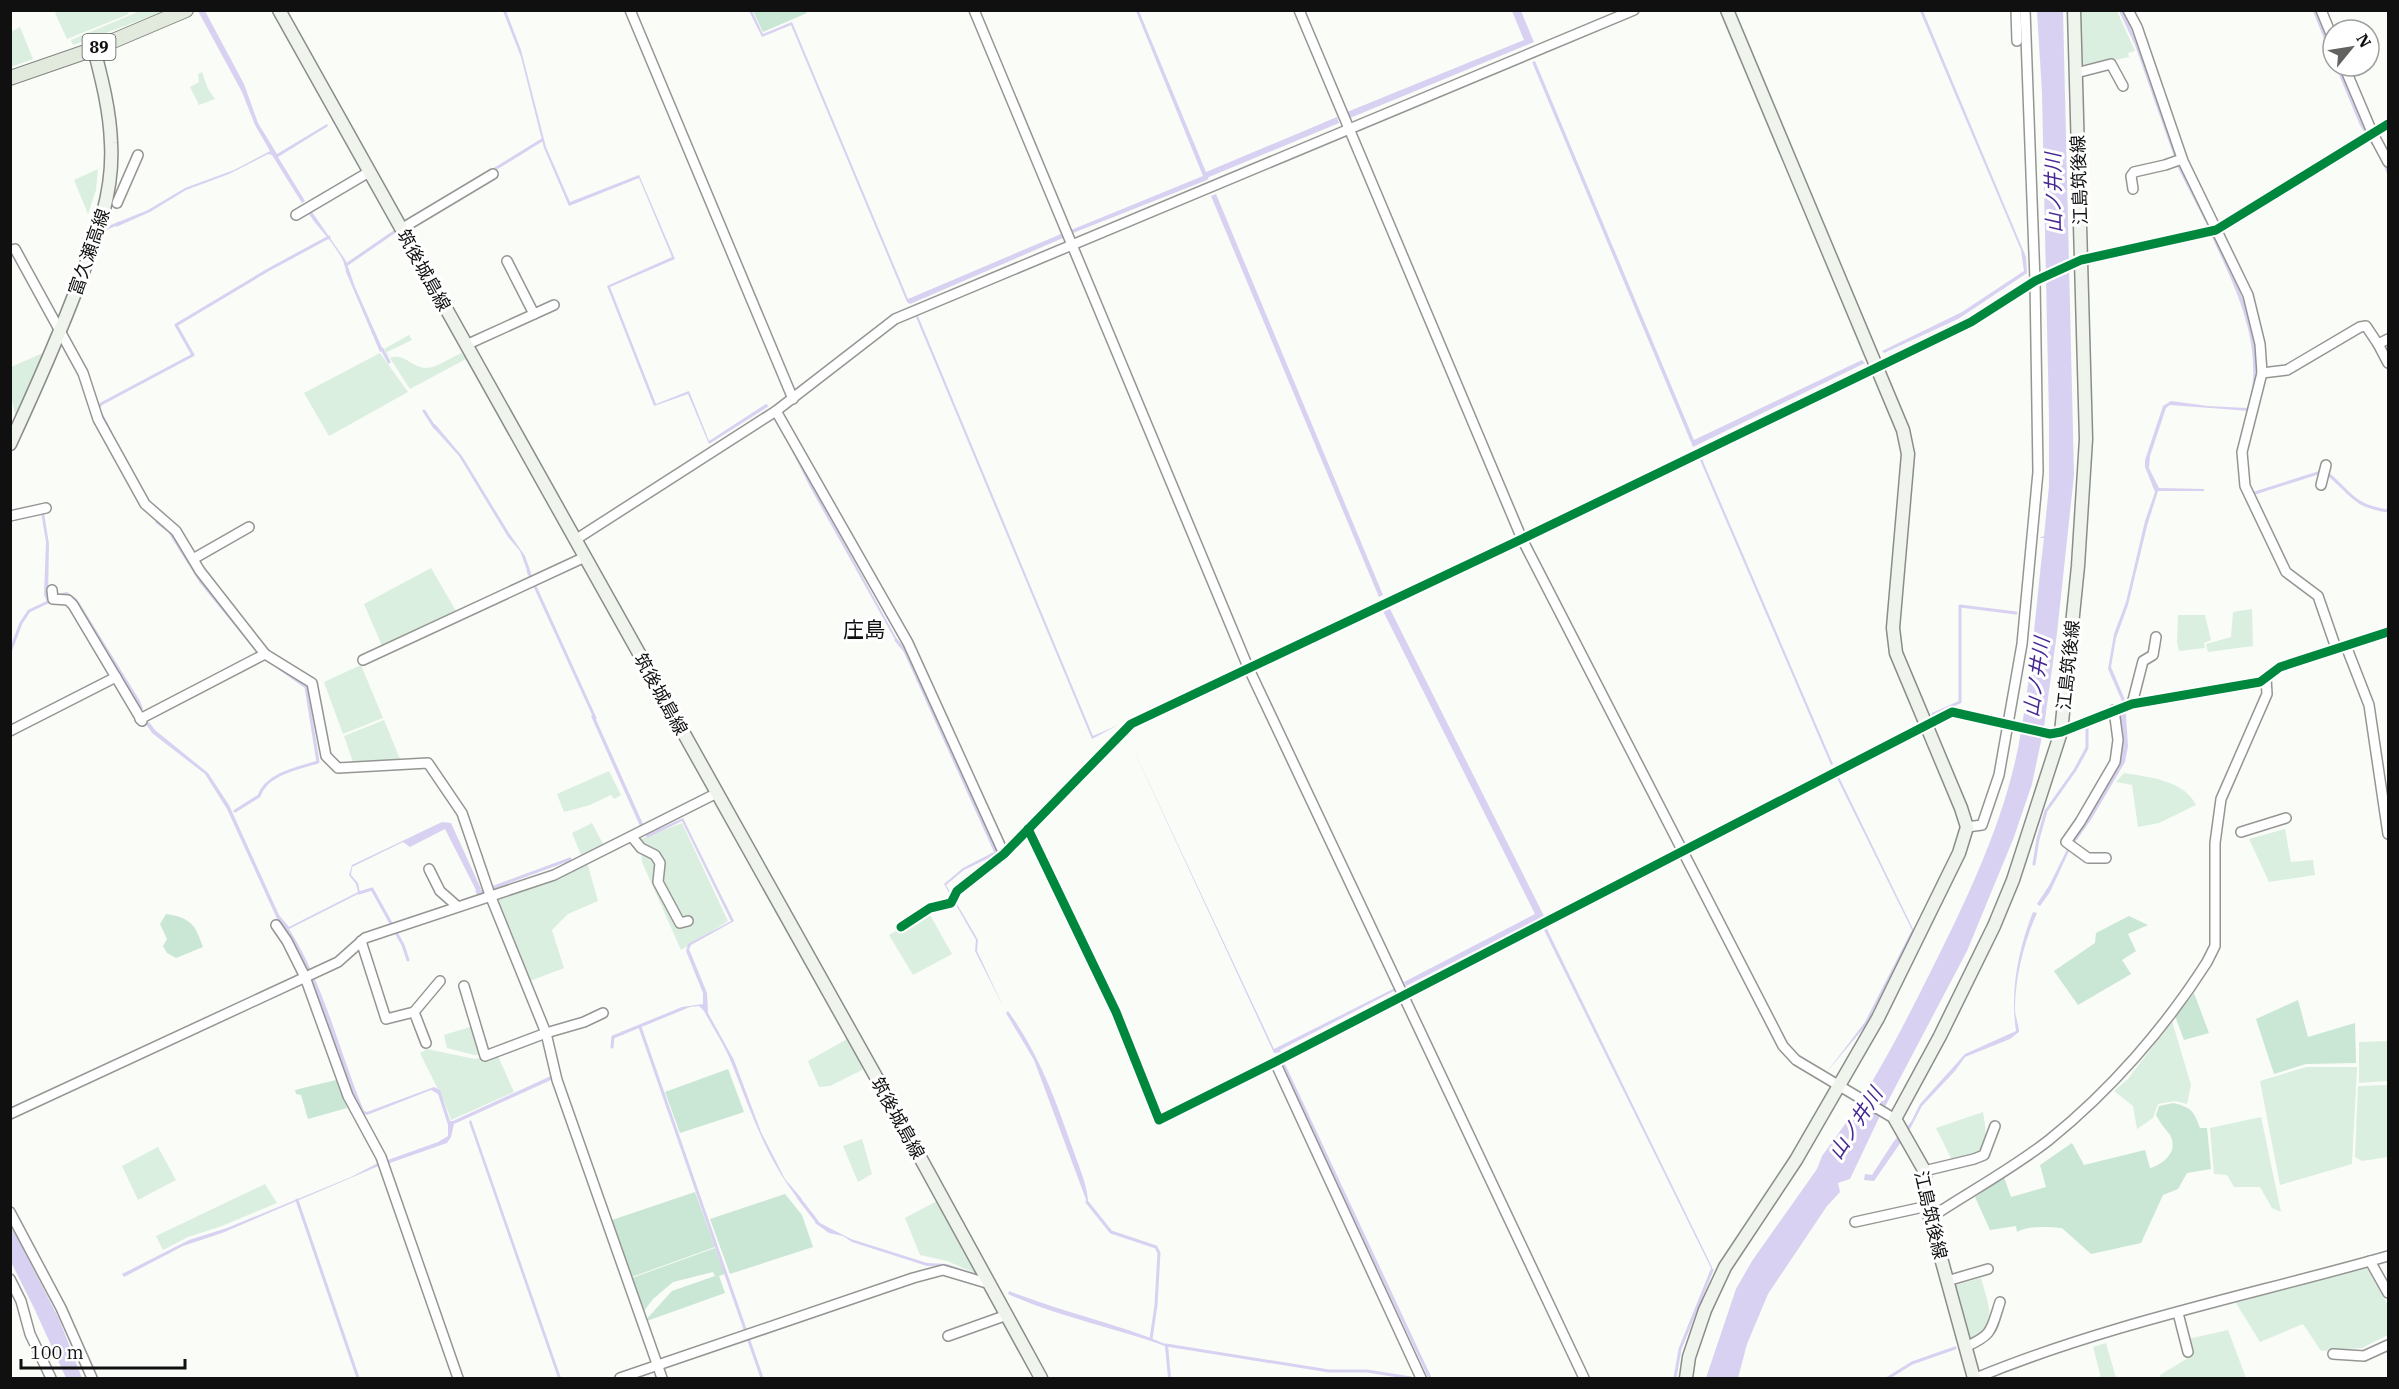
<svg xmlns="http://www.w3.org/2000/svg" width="2399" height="1389" viewBox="0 0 2399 1389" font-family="'IBM Plex Serif','Noto Sans JP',serif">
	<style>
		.green { fill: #dbefe0 }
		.forest { fill: #cae6d4 }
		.water { fill: #d8d1f1 }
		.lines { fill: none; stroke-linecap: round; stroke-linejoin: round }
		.stream { stroke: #d8d1f1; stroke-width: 3 }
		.street-casing { stroke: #959694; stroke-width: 12 }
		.secondary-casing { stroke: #8c8d8b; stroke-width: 15 }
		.primary-casing { stroke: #828481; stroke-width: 16 }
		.street { stroke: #fefffe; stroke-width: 9 }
		.secondary { stroke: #eff4ed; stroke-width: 12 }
		.primary { stroke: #e2eadd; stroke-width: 14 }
		.cycleway-casing { stroke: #fff; stroke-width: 13 }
		.cycleway { stroke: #00873e; stroke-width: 9 }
		.labels { text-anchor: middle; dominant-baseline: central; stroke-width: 6; stroke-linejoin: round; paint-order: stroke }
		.shield { fill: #fff; stroke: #585858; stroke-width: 1.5 }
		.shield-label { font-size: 16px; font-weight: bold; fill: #101010 }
		.street-label { font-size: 18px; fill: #101010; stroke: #fff }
		.water-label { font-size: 20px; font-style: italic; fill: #472893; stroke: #fff }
		.quarter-label { font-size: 21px; fill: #101010; stroke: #fff }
	</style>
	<rect width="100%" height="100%" fill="#f9fcf7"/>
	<g class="green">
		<polygon points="61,10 127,10 129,14 67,39 55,13"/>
		<polygon points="140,11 159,11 160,13 73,45 71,40"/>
		<polygon points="2078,11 2117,11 2135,51 2128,53 2129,57 2079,68"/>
		<polygon points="20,27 33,59 11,67 11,32"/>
		<polygon points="202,72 208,89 215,99 199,105 190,87 199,82 198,74"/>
		<polygon points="98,169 96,190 88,214 74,180"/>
		<path d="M409 335 412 340 387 352 390 358C404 352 412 368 426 368 437 368 451 357 462 353L466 359 410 389 384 349Z"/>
		<polygon points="43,353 16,417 11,397 11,367"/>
		<polygon points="380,353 408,392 329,436 304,393"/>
		<polygon points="431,568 456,611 383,648 364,604"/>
		<polygon points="2252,609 2253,646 2208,652 2206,644 2231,637 2233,612"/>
		<polygon points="2178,615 2205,615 2211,640 2204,643 2205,648 2179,651 2177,642"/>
		<polygon points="361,665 383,718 343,734 324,682"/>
		<polygon points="384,720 400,759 353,762 344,736"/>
		<polygon points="609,771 621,795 614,799 611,795 590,805 564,812 557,794"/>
		<path d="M2124 773C2148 777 2184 780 2196 805L2159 823 2138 827 2132 785 2116 782Z"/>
		<polygon points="592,823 603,844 581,855 572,833"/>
		<polygon points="682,823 728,921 681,950 642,862 640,839"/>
		<polygon points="2285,829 2291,862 2313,860 2315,875 2269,882 2249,839"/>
		<polygon points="587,862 598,901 568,914 552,930 564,968 530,981 496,898 544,884"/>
		<polygon points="929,913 952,954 913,975 889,935"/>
		<polygon points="2172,1021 2191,1085 2187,1104 2175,1101 2158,1104 2153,1118 2137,1129 2133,1106 2114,1091 2128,1079"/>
		<polygon points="473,1026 481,1054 474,1055 447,1048 444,1035"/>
		<polygon points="847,1039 864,1069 830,1086 819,1087 808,1061"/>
		<polygon points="2388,1041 2388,1081 2359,1083 2359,1042"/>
		<path d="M427 1049 475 1059 497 1054 514 1092 451 1120C443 1095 431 1077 420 1053Z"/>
		<polygon points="2306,1067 2357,1067 2352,1164 2280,1185 2260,1081"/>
		<polygon points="2388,1085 2388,1157 2362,1161 2355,1157 2358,1086"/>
		<path d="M1983 1112C1989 1146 1987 1153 1953 1162L1936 1128Z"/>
		<polygon points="2261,1117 2281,1212 2272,1208 2260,1187 2234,1187 2227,1175 2214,1174 2210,1128"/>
		<polygon points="862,1139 872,1174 858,1182 843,1146"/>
		<polygon points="158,1147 176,1180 138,1200 122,1166"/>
		<polygon points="265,1184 277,1203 222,1226 188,1237 163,1250 156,1236"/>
		<polygon points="937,1201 977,1274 947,1261 920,1255 905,1218"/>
		<polygon points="2365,1265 2388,1305 2388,1335 2362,1348 2321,1351 2303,1324 2260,1342 2236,1303"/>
		<path d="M1981 1278C1989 1307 2000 1327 1968 1343L1952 1286Z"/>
		<polygon points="2228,1330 2246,1378 2161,1378 2160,1375 2193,1355 2188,1339"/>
		<polygon points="2106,1343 2116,1378 2101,1378 2093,1347"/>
	</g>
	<g class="forest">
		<polygon points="806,11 807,13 763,32 753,11"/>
		<path d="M166 914C191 918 195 924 203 947L176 958 167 953 163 946 167 939 160 924Z"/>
		<polygon points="2129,916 2148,925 2128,934 2136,951 2122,960 2131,974 2078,1005 2054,971 2095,943 2096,933"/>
		<polygon points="2194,993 2209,1033 2184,1040 2175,1016"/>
		<polygon points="2298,1000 2308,1037 2355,1023 2356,1063 2306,1064 2274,1074 2256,1019"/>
		<polygon points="728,1069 744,1112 680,1133 665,1092"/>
		<polygon points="336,1080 347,1108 308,1119 301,1095 296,1094 295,1090"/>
		<path d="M2173 1103C2191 1107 2194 1111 2200 1128H2207L2211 1169 2187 1173 2178 1189 2163 1195 2141 1243 2091 1254 2062 1228C2048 1227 2031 1225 2017 1232L2016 1226 1990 1230 1975 1197 2004 1177 2011 1197 2046 1187 2040 1165 2072 1143 2084 1165 2145 1150 2150 1168C2164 1164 2179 1151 2170 1135 2165 1128 2160 1123 2156 1115L2159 1106Z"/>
		<polygon points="695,1192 715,1247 629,1278 609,1221"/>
		<polygon points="785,1194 802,1215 813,1247 730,1274 710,1219"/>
		<polygon points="715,1248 725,1274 719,1276 725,1293 644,1322 672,1291 715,1276 713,1272 673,1282 653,1299 641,1315 629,1279"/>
	</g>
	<g class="water">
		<polygon points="198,11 205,11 244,84 258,123 277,154 327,124 328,126 278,157 305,201 302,203 272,155 268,154 229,174 186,190 150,212 116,227 116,223 148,210 185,188 234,170 270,151 255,125 242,92"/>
		<polygon points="503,11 506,11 521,50 546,147 570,202 639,175 675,259 610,287 656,404 689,391 709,441 766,404 769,406 709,444 688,394 654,406 607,286 672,257 639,178 569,206 544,148 521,57"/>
		<polygon points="749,11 752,11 763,34 792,22 908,299 1061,234 1063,238 910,304 907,302 791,25 762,37"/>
		<polygon points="1136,11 1139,11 1206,172 1337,117 1339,123 1209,177 1207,180 1073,233 1071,230 1203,176"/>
		<polygon points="1512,11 1521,11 1534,42 1350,118 1347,112 1524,40"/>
		<polygon points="1920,11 1923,11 2026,257 2027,273 1958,319 1884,353 1882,351 1962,312 2024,271 2021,250"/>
		<path d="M2037 11H2063L2074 475 2057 633 2044 727 2032 784 2014 837 1967 951 1878 1120 1850 1179 1838 1183 1840 1192 1827 1206 1768 1294 1747 1344 1738 1378H1706L1736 1289 1752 1261 1817 1169 1822 1156C1866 1099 1898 1037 1930 973 1968 897 2007 817 2021 732 2032 668 2036 603 2044 538H2039L2044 536 2049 486V417L2042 93Z"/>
		<polygon points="2119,11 2124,12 2208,219 2205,221 2178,168 2135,45"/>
		<polygon points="1535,61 1694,440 1862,360 1865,363 1693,447 1532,62"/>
		<polygon points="1216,194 1383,595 1379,597 1211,196"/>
		<path d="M312 212 346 261 355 287 383 350 380 352 346 272C345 253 319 230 309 214Z"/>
		<path d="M2214 236C2237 281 2259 327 2257 379 2256 389 2252 401 2250 411L2170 405 2166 408 2150 456 2149 468 2159 488 2204 489V491H2158L2147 526 2128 605 2116 638 2111 667 2125 700 2128 746 2125 762 2092 818 2069 851 2050 892 2040 906 2037 904 2050 884 2121 740 2120 711 2122 701 2108 669 2114 634 2126 602 2145 521 2155 492 2145 467V460L2163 406 2171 401 2208 406 2246 408 2249 406C2264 345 2237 291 2212 237Z"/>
		<polygon points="918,316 1093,736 1118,725 1092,739 916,317"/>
		<polygon points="776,419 899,643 897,643 810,487"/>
		<polygon points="435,424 462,456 509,533 525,556 531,573 528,573 520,551 508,537 459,456 432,426"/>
		<polygon points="1702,459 1833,764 1831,765 1700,460"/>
		<polygon points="41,512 44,513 49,544 48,596 67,592 77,599 140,701 143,709 140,710 74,599 69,596 47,601 44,595 46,542"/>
		<polygon points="1390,609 1544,916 1406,986 1404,982 1535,914 1383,611"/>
		<polygon points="904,647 942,727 997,851 997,854 964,870 946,885 978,940 977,951 1004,1008 975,951 976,940 944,884 963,868 994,852 902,648"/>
		<polygon points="594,715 643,824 640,826 591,716"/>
		<path d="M149 722 155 730 208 773 229 805 279 915 289 927 358 892 356 884 349 875 352 865 442 822 451 823 481 889 478 894 445 829 410 847 403 842 397 845 352 867 351 875 358 883 360 893 289 929C324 984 339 1051 364 1111L367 1112 434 1087 440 1090 450 1121H453L551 1076 553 1079 454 1124 451 1137 447 1143 387 1164 385 1161 438 1142 448 1136V1125L438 1094 431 1090 367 1115 360 1112 310 980 286 931 279 923 227 809 205 774 152 733 146 724Z"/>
		<polygon points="1127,736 1274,1049 1395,988 1396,990 1280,1050 1281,1052 1274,1053"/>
		<polygon points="1838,775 1914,931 1866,1025 1826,1073 1865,1022 1912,930 1836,776"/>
		<path d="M683 818 734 921 691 945 689 949 707 993 708 1013 734 1060 761 1132 785 1179 802 1199 800 1201C767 1161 751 1112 732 1064 725 1046 713 1028 704 1011L699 1006 690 1007 622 1035 621 1032 682 1007 703 1004V993L686 951 688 944 731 921 682 821 647 838 646 835Z"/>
		<path d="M2033 912 2037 913C2024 942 2015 978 2015 1009 2015 1017 2019 1024 2019 1032L2010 1039 1965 1057 1955 1071 1922 1106 1910 1129 1874 1181 1864 1180 1865 1174 1872 1175 1894 1141 1911 1122 1920 1104 1965 1054 2016 1031C2010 991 2018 950 2033 912Z"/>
		<polygon points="1546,927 1712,1267 1712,1270 1543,928"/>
		<path d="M1008 1011C1041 1057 1055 1099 1074 1152 1079 1167 1089 1189 1088 1205L1034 1060 1006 1013Z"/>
		<polygon points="471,1120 561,1378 558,1378 469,1122"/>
		<polygon points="380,1162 381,1165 222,1233 183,1246 124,1277 122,1274 189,1240 227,1228 351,1177"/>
		<polygon points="816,1221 851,1239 927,1263 947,1264 977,1274 977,1278 949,1267 927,1266 852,1242 843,1236 829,1233 815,1223"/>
		<polygon points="11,1225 59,1319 82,1378 66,1378 35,1310 11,1262"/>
		<path d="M1009 1291C1062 1312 1116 1323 1168 1345L1171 1378H1168L1165 1346C1113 1327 1058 1317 1008 1294Z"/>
	</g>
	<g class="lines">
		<g class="stream">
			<polyline points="2314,10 2333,57"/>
			<polyline points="2337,66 2361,124 2373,144"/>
			<polyline points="2384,163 2388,172"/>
			<polyline points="490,172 542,140"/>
			<polyline points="103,230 119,223"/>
			<polyline points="346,265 394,232"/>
			<polyline points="382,349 389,362"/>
			<polyline points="424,411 435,428"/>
			<polyline points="110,431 98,408 101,404 193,355 176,325 268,270 329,237"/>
			<path d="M2255 493 2321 472 2327 473C2352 494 2353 506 2388 511"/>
			<polyline points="156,519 157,522 169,531 201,582 259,653"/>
			<polyline points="528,571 595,718"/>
			<polyline points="896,640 905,651"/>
			<polyline points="10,652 21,623 29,611 48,602 48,599"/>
			<polyline points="1933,714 1960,702 1960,606 2016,613"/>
			<path d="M235 811 259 796C266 774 298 768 318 762L306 687 279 668"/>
			<polyline points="2034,864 2038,839 2046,811 2075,770 2087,748 2087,727"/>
			<polyline points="477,891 478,893 570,859"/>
			<polyline points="359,893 372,889 403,945 408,960"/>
			<polyline points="640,1027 762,1378"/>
			<polyline points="612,1047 613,1037 623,1033"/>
			<polyline points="1281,1059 1430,1378"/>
			<polyline points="798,1197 818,1223"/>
			<polyline points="297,1200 358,1378"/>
			<polyline points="1087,1202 1111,1232 1156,1247 1159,1253 1156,1305 1151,1339"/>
			<polyline points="1166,1345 1329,1371 1367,1371 1411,1378"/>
			<polyline points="1675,1378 1680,1349 1712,1270"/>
			<polyline points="1888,1378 1912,1363 1955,1348"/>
		</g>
		<g class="street-casing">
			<g id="street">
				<polyline points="630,10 793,399"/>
				<polyline points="974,10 1248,667 1584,1378"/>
				<polyline points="1299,10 1522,539 1783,1046 1796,1060 1895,1119"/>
				<polyline points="2016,10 2017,41"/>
				<polyline points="2128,10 2137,27 2183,161 2248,295 2260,344 2262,373 2242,452 2245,486 2286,572 2318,596 2336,648"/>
				<polyline points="2321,10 2333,39"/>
				<polyline points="2344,66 2372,132 2388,162"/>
				<polyline points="2076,73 2111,64 2123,86"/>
				<polyline points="2133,189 2131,176 2134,172 2165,165 2182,159"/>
				<polyline points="117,203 138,155"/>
				<polyline points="296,215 369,172"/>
				<polyline points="401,229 493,174"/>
				<polyline points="15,249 83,373 98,419 145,504 176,531 200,571 265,654 312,683 326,756 338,768 428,763 462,813 490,895 546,1033 557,1080 662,1378"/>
				<polyline points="507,261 534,314"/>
				<polyline points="2378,344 2388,363"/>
				<polyline points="466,345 554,305"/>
				<polyline points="2262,373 2287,370 2360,327 2366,326 2378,344 2388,339"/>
				<polyline points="776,411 908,643 1004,854"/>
				<polyline points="2321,485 2326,465"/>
				<polyline points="10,516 46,508"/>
				<polyline points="575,540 776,411 895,319 1634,10"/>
				<polyline points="193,559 249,527"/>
				<polyline points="52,590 53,599 68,600 73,605 142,721"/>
				<polyline points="2346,646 2369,705 2388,834"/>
				<polyline points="363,660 585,557"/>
				<polyline points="2132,704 2143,661 2153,655 2156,637"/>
				<polyline points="140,719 265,654"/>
				<polyline points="10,731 116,677"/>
				<polyline points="1967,827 1982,825 1999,775 2022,644 2038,472 2035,281 2025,10"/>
				<polyline points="1028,829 1116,1012 1159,1120 1275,1062 1952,712 2050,734 2061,732 2132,704 2260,682 2280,667 2388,632"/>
				<polyline points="2241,832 2286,818"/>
				<polyline points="632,837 641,848 655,855 660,863 658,882 680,923 688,921"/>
				<polyline points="2106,858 2088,858 2066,842 2080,822 2115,762 2118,740 2114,710"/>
				<polyline points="429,869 440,891 457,906"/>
				<polyline points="276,925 287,941 305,977 348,1096 381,1157 458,1378"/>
				<polyline points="901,927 930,908 951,903 957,891 1004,854 1131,724 1522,539 1971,322 2035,281 2081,260 2216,230 2388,124"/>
				<polyline points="361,941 386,1019 414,1012 440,981"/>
				<polyline points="464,986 485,1056 546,1033 584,1022 603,1013"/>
				<polyline points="414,1012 426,1043"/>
				<polyline points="1275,1062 1421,1378"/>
				<polyline points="10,1114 338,962 365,938 554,875 717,793"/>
				<polyline points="1924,1171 1974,1159 1984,1155 1995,1126"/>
				<polyline points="10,1212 61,1308 92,1378"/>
				<path d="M1930 1218C1969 1192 2012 1169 2049 1140 2110 1091 2165 1028 2207 962L2215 946V843L2221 799 2267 694 2266 677"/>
				<polyline points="1855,1222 1928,1206"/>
				<polyline points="2370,1261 2388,1293"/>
				<polyline points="10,1279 21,1301 30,1334 51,1378"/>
				<polyline points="1947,1281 1988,1269"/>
				<polyline points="2178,1313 2188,1352"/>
				<polyline points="948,1336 1007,1315"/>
				<path d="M1965 1347C1993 1335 1991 1330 2000 1302"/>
				<polyline points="2333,1354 2364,1356 2388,1345"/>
				<polyline points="620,1378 913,1278 943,1270 990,1284"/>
				<path d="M1976 1378C2109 1323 2251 1295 2388 1256"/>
			</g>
		</g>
		<g class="secondary-casing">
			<g id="secondary">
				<polyline points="279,10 875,1075 1041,1378"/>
				<path d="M10 444C35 390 59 336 80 280 97 236 114 192 111 143 110 111 102 80 94 49"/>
				<polyline points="1686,1378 1689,1357 1705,1310 1725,1267 1796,1160 1878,1018 1959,853 1967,827 1961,808 1896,653 1893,628 1908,454 1903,430 1727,10"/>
				<polyline points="1974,1378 1930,1218 1924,1170 1895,1119 1940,1036 1994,926 2013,880 2061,732 2078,566 2086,439 2074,10"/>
			</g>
		</g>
		<g class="primary-casing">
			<polyline id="primary" points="10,78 94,49 186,10"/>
		</g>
		<use href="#street" class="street"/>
		<use href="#secondary" class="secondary"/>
		<use href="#primary" class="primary"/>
		<g class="cycleway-casing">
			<g id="cycleway">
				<polyline points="1028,829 1116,1012 1159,1120 1275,1062 1952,712 2050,734 2061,732 2132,704 2260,682 2280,667 2388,632"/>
				<polyline points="901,927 930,908 951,903 957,891 1004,854 1131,724 1522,539 1971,322 2035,281 2081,260 2216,230 2388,124"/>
			</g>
		</g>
		<use href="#cycleway" class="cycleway"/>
	</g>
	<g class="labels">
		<rect class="shield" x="82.5" y="34" width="33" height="26" rx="4.5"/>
		<g class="shield-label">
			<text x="99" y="47">89</text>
		</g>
		<g class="street-label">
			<text transform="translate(2079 180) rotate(-92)">江島筑後線</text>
			<text transform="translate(89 252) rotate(-71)">富久瀬高線</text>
			<text transform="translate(424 270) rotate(61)">筑後城島線</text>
			<text transform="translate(2068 665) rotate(-84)">江島筑後線</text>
			<text transform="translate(661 694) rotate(61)">筑後城島線</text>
			<text transform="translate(898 1118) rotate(61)">筑後城島線</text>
			<text transform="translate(1931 1215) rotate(77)">江島筑後線</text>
		</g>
		<g class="water-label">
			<text transform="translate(2053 193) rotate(-91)">山ノ井川</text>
			<text transform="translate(2036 677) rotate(-82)">山ノ井川</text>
			<text transform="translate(1855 1123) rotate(-57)">山ノ井川</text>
		</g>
		<g class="quarter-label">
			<text x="864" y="629">庄島</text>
		</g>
	</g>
	<rect width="2399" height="1389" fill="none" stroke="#101010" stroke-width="24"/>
	<g transform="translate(2351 48) rotate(60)"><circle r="28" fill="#ffffff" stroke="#9f9f9f" stroke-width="1.5"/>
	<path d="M0-4.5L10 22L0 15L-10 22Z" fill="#626361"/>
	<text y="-9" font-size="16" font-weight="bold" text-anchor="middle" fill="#101010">N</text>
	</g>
	<path d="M21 1359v9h164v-9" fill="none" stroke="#101010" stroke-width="3"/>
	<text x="30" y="1359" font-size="18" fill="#101010" stroke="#ffffff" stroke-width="4.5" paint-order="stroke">100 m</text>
</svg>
